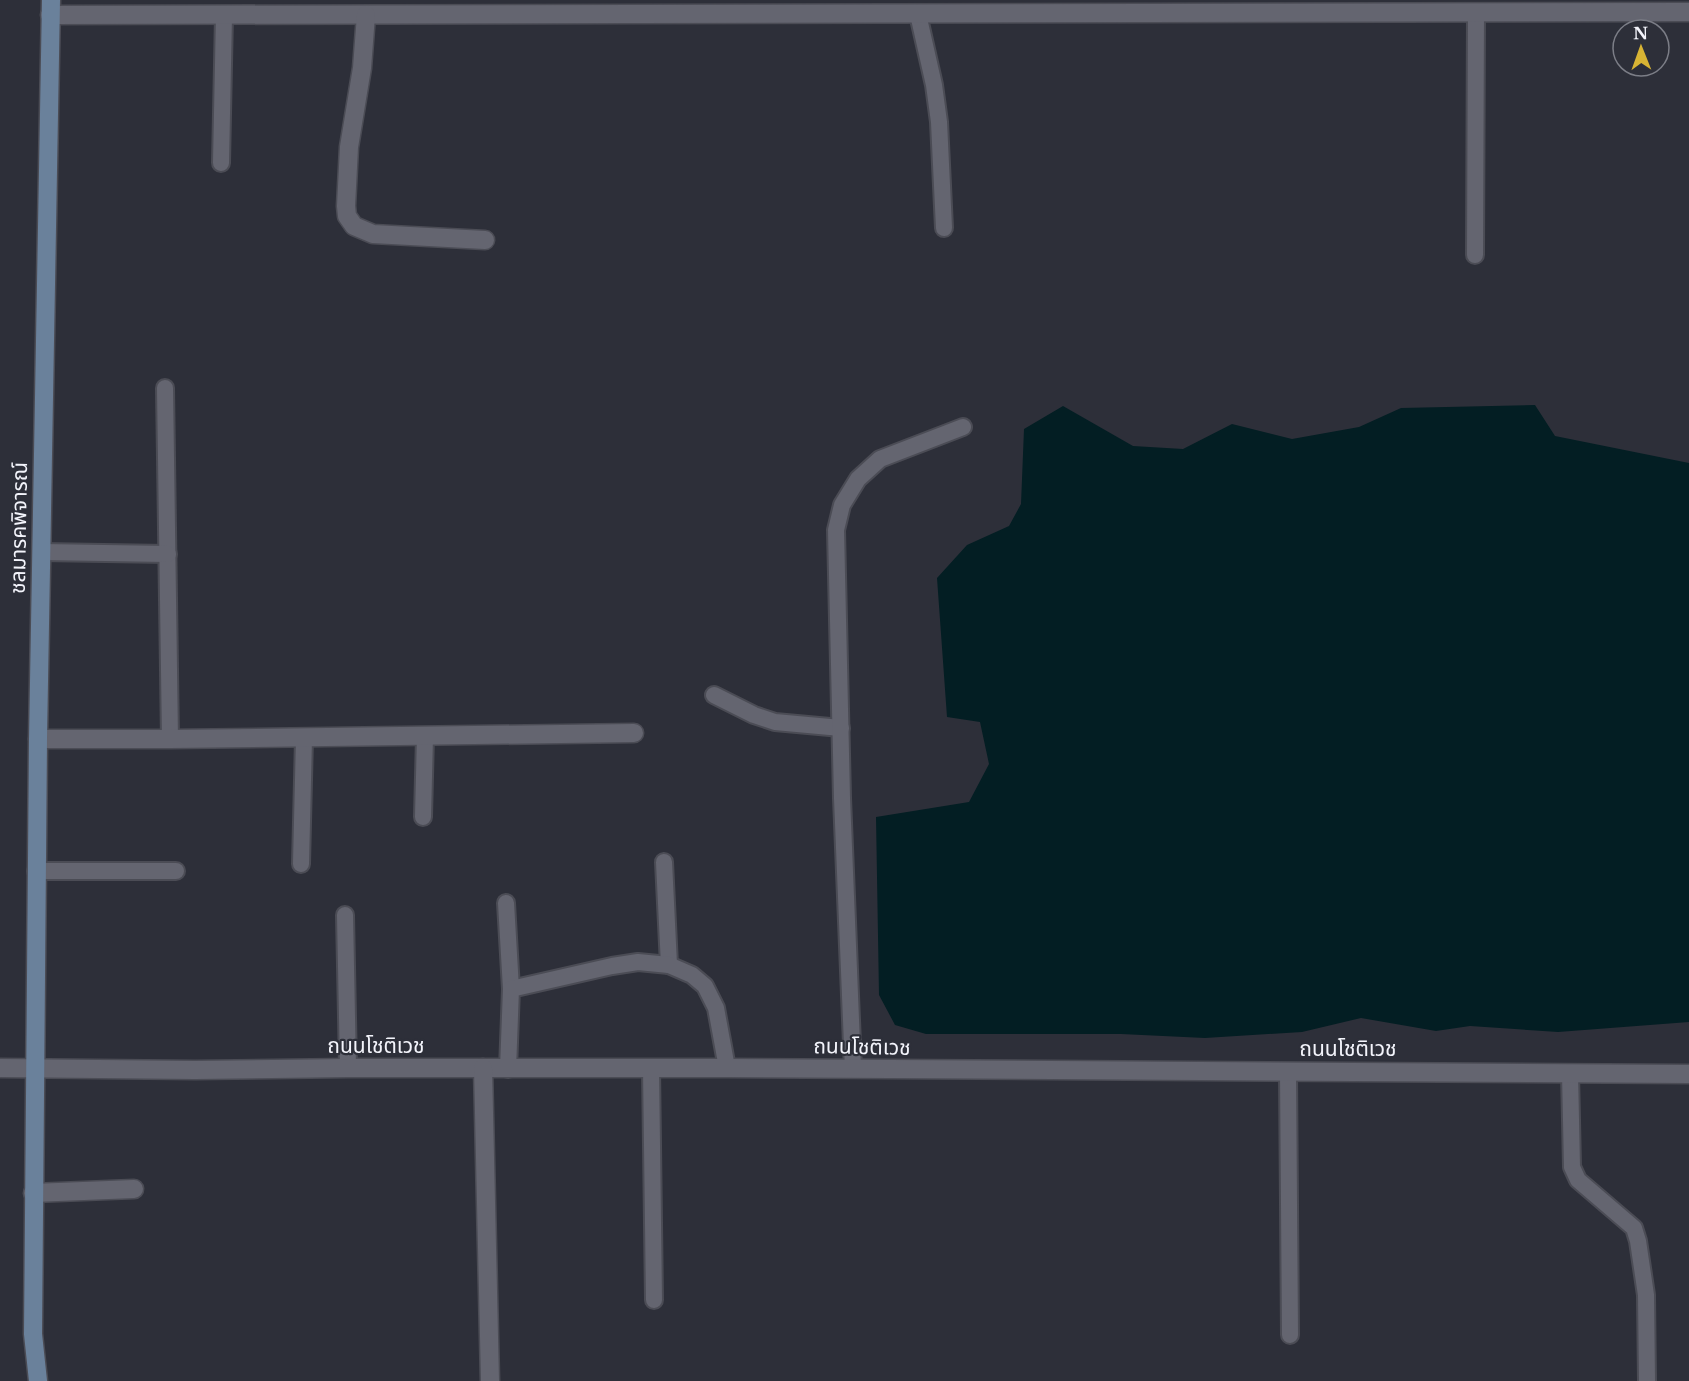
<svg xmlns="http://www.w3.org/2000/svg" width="1689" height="1381" viewBox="0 0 1689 1381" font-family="'Libre Baskerville','Noto Sans Thai',serif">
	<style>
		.water { fill: #031e23 }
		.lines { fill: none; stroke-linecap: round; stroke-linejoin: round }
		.lane-casing { stroke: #4b4c55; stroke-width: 20 }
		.street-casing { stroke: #4b4c55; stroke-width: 21 }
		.secondary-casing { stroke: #4b4c55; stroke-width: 21 }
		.lane { stroke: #646570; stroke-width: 16 }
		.street { stroke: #646570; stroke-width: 18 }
		.secondary { stroke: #6a819b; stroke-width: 18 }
		.labels { text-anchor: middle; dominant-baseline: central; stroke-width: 4.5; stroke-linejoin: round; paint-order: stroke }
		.street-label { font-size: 21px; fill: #f3f4fb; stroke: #2d2f39 }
	</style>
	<rect width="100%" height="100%" fill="#2d2f39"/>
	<polygon class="water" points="1535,405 1555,436 1689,463 1689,1022 1558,1032 1470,1026 1436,1031 1361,1018 1302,1032 1205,1038 1121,1034 926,1034 895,1025 879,995 876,817 969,802 989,764 980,722 947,717 937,578 967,545 1009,526 1021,504 1024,429 1063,406 1133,446 1183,449 1232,424 1292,439 1359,427 1401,408"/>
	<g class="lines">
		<g class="lane-casing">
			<g id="lane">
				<polyline points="918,14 934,85 939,122 944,228"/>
				<polyline points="221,163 224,15"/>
				<polyline points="1475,255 1476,13"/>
				<polyline points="165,388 170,739"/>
				<polyline points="41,552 168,554"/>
				<polyline points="714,695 754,715 775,722 841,728"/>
				<polyline points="423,817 425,736"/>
				<polyline points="664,862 669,965"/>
				<polyline points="301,864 304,738"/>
				<polyline points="36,871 176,871"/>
				<polyline points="506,903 511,989"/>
				<polyline points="345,915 348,1068"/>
				<polyline points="651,1068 654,1300"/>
				<polyline points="508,1069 511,989 612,966 638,962 669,965 692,975 705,986 716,1008 727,1068"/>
				<polyline points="853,1069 842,798 836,530 842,505 858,479 880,459 963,427"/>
				<polyline points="1288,1072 1290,1335"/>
				<polyline points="1570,1073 1572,1167 1578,1180 1634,1228 1638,1241 1646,1295 1647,1381"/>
			</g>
		</g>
		<g class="street-casing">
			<g id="street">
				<polyline points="50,15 1689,12"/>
				<polyline points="366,15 362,68 349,147 346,206 347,216 354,226 373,234 485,240"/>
				<polyline points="38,739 170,739 634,733"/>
				<polyline points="0,1068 195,1070 348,1068 727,1068 1689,1074"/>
				<polyline points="483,1068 490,1381"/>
				<polyline points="33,1193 134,1189"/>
			</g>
		</g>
		<g class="secondary-casing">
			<polyline id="secondary" points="38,1381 33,1334 38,739 51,0"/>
		</g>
		<use href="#lane" class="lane"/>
		<use href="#street" class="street"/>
		<use href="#secondary" class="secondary"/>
	</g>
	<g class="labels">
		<g class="street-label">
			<text transform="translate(19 528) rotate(-89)">ชลมารคพิจารณ์</text>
			<text x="376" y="1046">ถนนโชติเวช</text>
			<text transform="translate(862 1047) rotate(1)">ถนนโชติเวช</text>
			<text x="1348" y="1049">ถนนโชติเวช</text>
		</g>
	</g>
	<g transform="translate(1641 48) rotate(359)"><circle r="28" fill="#2d2f39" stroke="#7c7e87" stroke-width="1.5"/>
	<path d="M0-4.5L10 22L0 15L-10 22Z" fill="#d8b434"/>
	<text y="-9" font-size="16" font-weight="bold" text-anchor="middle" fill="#f3f4fb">N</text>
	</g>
</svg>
